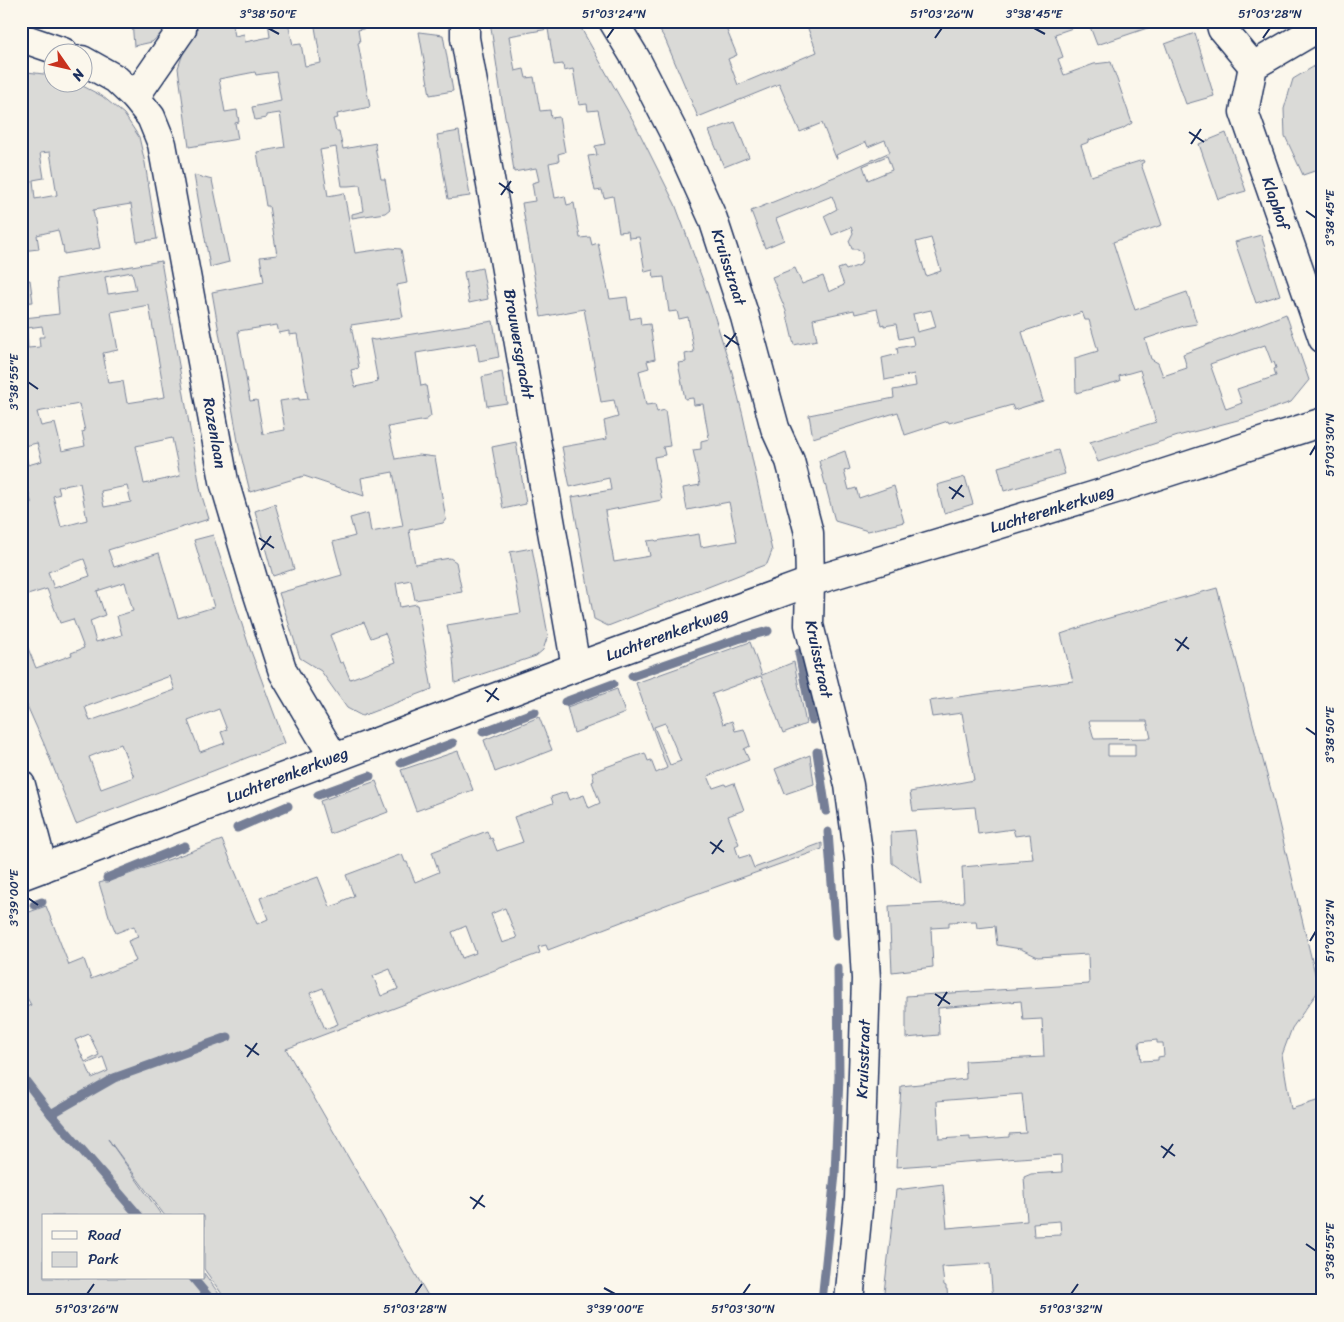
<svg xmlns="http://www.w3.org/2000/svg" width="1344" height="1322" viewBox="0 0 1344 1322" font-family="Sriracha,sans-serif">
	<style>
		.green { fill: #dadad7; stroke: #7a849a; fill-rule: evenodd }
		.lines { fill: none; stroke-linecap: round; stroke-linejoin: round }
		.stream { stroke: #747e96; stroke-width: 9 }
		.street-casing { stroke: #1b2f5e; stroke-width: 31 }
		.street { stroke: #fbf7ec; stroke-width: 28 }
		.ticks { fill: none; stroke: #1b2f5e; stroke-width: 2 }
		.labels { text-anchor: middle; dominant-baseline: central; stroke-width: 4; stroke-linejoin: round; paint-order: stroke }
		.street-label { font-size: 16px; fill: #1b2f5e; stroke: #fbf7ec }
		.neatline { fill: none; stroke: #1b2f5e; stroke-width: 2 }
		.ticks-label { font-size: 12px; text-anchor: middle; fill: #1b2f5e }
	</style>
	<rect width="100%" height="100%" fill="#fbf7ec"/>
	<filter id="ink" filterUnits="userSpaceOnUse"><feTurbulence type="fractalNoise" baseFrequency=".02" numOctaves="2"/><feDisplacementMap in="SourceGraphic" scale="10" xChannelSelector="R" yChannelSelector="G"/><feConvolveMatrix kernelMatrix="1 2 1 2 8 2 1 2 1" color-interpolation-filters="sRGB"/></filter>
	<g filter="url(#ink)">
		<g class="green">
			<polygon points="132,21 172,21 170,27 163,32 152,42 134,46"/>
			<path d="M194 21H232L235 36 244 34 245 42 270 37 268 21H295L288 23 293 45 301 44 305 66 321 63 314 21H359L380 25 358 30 360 42 358 43 370 107 337 114 338 118 333 119 336 131H339L343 149 376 143 375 146 381 179H385L390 209 385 213 352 218V214L364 211 360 185 348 186H342L336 147 320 150 328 196 344 193 355 253 390 248 401 249 407 283 397 285 403 317 351 325 359 368 351 370 355 387 378 382 370 339 375 340 493 321 499 357 479 361 476 343 416 353 421 386 426 385 431 416 426 420 388 427 395 459 419 455 435 457 446 519 443 523 409 530 415 564 450 558 456 562 462 592 415 600 411 580 396 583 400 607 417 604 432 689 362 716 347 708 321 671 300 658 279 593 342 575 333 542 355 536 350 518 368 513 371 532 403 526 393 472 361 478 364 496 304 476 250 492 239 447 212 292 264 282 260 257 277 255 269 206H266L257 152 285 147 280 113 266 115V118L255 120 252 107 281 101 276 72 256 75 255 72 219 79 225 112 237 110 239 122 235 123 238 139 189 147 178 68ZM277 325 279 333 289 331V335L297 334 308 399 299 400V398L280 401 285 430 263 434 257 400 250 401 238 331ZM364 622 371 638 385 633 396 662 350 679 343 662 340 663 330 635Z"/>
			<path d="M490 21H577L634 122 675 204 685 231 706 289 732 372 743 416 772 551 767 564 608 626 594 619 572 497 611 490 609 478 570 487 562 447 607 439 604 421 618 417 614 400 601 402 584 309 541 317 522 203 535 201 532 183 539 181 536 168 514 172 510 142 502 101ZM548 29 554 65 563 64 564 71 573 69 579 105 587 104 588 111 598 110 605 144 595 146 597 155 588 156 595 191 602 190 604 198 613 196 619 232 628 231 629 238 639 237 645 272 653 270 654 278 664 277 669 312 677 311 679 319 688 317 694 352 685 354 686 362 678 363 685 399 693 398 694 405 703 404 709 439 701 441V449L693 450 700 485 683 488 687 510 729 502 737 541 701 547 699 534 656 541 655 540 647 541 650 556 614 562 605 511 662 500 654 457 665 455 663 447 670 446 665 410 657 412 655 404 646 405 639 371 649 368 647 361 655 359 650 324 641 325 640 317 630 319 627 297 610 299 598 243 592 245 590 237 580 238 574 203 567 205 565 196 555 198 549 163 559 161 558 154 565 152 559 117 551 118 550 110 540 111 534 77 526 78 524 69 515 71 509 36Z"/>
			<path d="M654 21H723L737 55 728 59 738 85 817 52 805 21H1083L1084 24 1055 34 1063 57 1058 59 1064 75 1094 64 1111 62 1132 123 1122 129 1089 140V142L1081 145 1091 176 1143 160 1144 162 1141 164 1162 225 1113 242 1135 310 1187 292 1197 324 1184 326 1145 339 1151 359 1158 363 1163 376 1187 368 1183 354 1286 314 1309 380 1291 402 1249 417 1178 436 1098 462 1090 442 1156 422 1140 370 1119 376 1120 381 1076 393 1075 358 1098 351 1089 320H1085L1082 312 1022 332 1043 401 1014 410 1012 405 949 423 948 421 905 435 898 412 813 438 809 415 894 398 893 390 916 386 914 374 885 380 882 358 898 354 897 348 914 345 912 336 899 339 896 324 884 326V324L881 325 877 309 855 314 854 310 813 319 817 340 794 345 786 311 772 277 795 268 802 284 823 276 829 292 844 285 838 269 844 267 846 270 860 265C863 259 864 253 858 249H852L849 241 853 233 851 227 832 235 824 216 837 209 832 196 776 219 784 240 765 248 751 211 839 175 890 152 885 140 868 147 866 142 836 155 837 158H836L822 123 800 132 779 84 698 117 665 39ZM887 156 892 170 868 180 863 166ZM931 238 941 271 926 276 916 242ZM931 310 936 327 917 332 913 314ZM1265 345 1272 363 1274 362 1276 368 1274 369 1276 376 1237 389 1242 403 1226 409 1210 364Z"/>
			<polygon points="1096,21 1168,21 1097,45 1089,24"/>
			<polygon points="419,32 443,35 453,91 430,95"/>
			<polygon points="1195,33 1214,96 1186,104 1165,44"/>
			<polygon points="1323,61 1323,168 1303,175 1285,136 1284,109 1293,79"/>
			<path d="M27 72 52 75V82L77 83 102 96 124 114 139 137 145 163 157 239 137 242 131 204 93 210 100 248 64 254 63 245 62 246 58 230 37 235 39 249 21 251V74ZM50 152 57 195 35 199 33 180 44 178 40 153Z"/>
			<polygon points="735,122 749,157 724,167 709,131"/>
			<polygon points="459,131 470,196 448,199 437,135"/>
			<polygon points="1226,133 1246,191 1218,199 1199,144"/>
			<polygon points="194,175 212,180 229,262 210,267"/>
			<polygon points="1261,235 1280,295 1256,303 1235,242"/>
			<path d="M161 261 201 493 209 519 108 550 114 567 159 553 178 618 214 607 194 540 213 535 249 646 285 743 76 824 44 744 21 692V631L36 668 72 655 71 653 84 648 73 619 60 623 47 589 21 597V508L32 505 23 470H21V281L30 280 33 302 22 303 24 318 59 314 56 279ZM132 272 136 290 108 294 105 277ZM149 305 165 397 127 403 123 381 108 383 103 353 118 350 111 312ZM42 326 44 337H39L40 347 28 348 27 328ZM79 404 85 431 82 432 85 446 62 451 55 423 41 426 37 412ZM172 438 180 476 144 484 136 446ZM37 443 42 461 28 465 24 446ZM80 483 87 520 61 527 53 496 60 494 58 487ZM127 486 131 502 104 507 101 491ZM84 559 90 576 54 588 48 572ZM125 582 133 611 117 616 122 635 96 642 90 621 105 615 97 591ZM170 676 175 690 90 721 85 707ZM219 709 227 730 221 732 225 743 200 752 188 721ZM121 744 134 777 101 789 89 757Z"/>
			<polygon points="482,268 488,299 469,303 464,272"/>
			<polygon points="502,372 507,403 487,406 482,377"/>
			<polygon points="516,442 526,504 503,509 492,447"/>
			<polygon points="1058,450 1065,474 1004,491 998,467"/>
			<polygon points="845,451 850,469 844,471 849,490 856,488 859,498 894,486 904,522 868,531 835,521 819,461"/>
			<polygon points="965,477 973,504 944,513 937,485"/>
			<polygon points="275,504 294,569 273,576 255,511"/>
			<polygon points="532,548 548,635 543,650 536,656 455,683 453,657 447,625 521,613 510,552"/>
			<path d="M1217 588 1271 790 1319 990 1292 1028 1282 1055 1291 1109 1323 1099V1301H993L990 1264 942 1267 944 1285 946 1286V1289H947L948 1301H883L896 1190 943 1184 947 1228 1027 1221 1024 1177 1031 1174 1062 1172 1061 1155 896 1167 901 1086 966 1079 965 1061 1044 1057 1042 1019 1023 1020 1021 1001 938 1008 939 1035 906 1038V996L1089 984 1088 954 1038 957 1021 949 997 945 995 926 977 928 976 921 949 922V927L931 928 933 967 892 972 889 906 964 902 962 867 1019 862V860L1033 859 1030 834 1015 836 1013 829 978 834 975 807 913 811 910 792 974 780 962 713 932 717 929 701 1073 681 1061 634 1102 620ZM1089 721H1147L1151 738 1094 739ZM1108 744H1135V756H1108ZM1157 1040V1043H1163L1164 1056 1158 1057V1060L1141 1061 1139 1042ZM1022 1094 1026 1133 1009 1134V1137L970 1140V1137L939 1139 937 1101ZM1060 1221 1061 1235 1034 1236 1033 1223Z"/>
			<path d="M750 642 762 675 794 662 806 724 783 733 761 676 712 694 723 724 732 721 735 731 744 729 750 746 744 749 749 760 708 776 713 788 725 784 726 786 734 783 744 810 728 816 739 844 735 846 739 858 749 855 754 868 822 843V849L671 903 548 950 546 945 538 947 540 953 286 1049 431 1301H227L204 1269V1216H165L108 1139 162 1216H44V1278H204V1273L224 1301H21V1009L31 1005 26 996 21 998V915L46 906 69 965 84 959 91 979 136 961 128 941 138 937 134 926 116 933 109 916 99 883 121 877 222 840 257 924 268 919 260 898 318 877 330 907 342 903V901L354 896 346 875 402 854 405 862H407L415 882 439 872 432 852 487 831 490 839 492 838 497 851 523 842 514 817 553 803 551 797 566 792 569 800 584 795 589 808 600 803 592 782 594 781 592 772 645 753 648 761 651 760 656 773 667 768 636 683ZM665 723 681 761 670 765 654 727ZM505 908 517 938 502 943 491 914ZM466 926 476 953 462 958 452 932ZM390 969 398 989 381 996 373 976ZM323 988 338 1024 325 1029 310 993ZM89 1034 99 1055 85 1062 75 1040ZM103 1057 108 1071 92 1078 86 1064Z"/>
			<polygon points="617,689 625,713 574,733 567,707"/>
			<polygon points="539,717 552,750 495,772 484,740"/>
			<polygon points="458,751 473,790 416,811 401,770"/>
			<polygon points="810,755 814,784 785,794 775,769"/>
			<polygon points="376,781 388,812 330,834 320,801"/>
			<polygon points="915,830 922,884 892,863 891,832"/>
		</g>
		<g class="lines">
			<g class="stream">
				<polyline points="799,653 812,720"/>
				<polyline points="632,676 738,639 768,631"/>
				<polyline points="565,702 613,684"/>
				<polyline points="483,732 535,712"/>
				<polyline points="817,752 826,811"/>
				<polyline points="401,763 453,743"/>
				<polyline points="318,795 370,776"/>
				<polyline points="237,828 288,806"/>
				<polyline points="828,832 836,936"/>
				<polyline points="107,878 185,846"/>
				<polyline points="34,905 42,902"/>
				<polyline points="21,1075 51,1114 139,1216"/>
				<polyline points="51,1114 114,1078 228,1037"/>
				<polyline points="193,1278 212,1301"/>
				<polyline points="822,1301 835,1174 839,1077 838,968"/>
			</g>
			<g class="street-casing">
				<g id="street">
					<polyline points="465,21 465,38 476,100 576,667"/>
					<polyline points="613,21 636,59 677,139 713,219 745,317 775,428 790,461 809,533 810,582 809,625 849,785 859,859 866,979 859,1198 849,1301"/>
					<polyline points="1220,21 1222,29 1253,66"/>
					<polyline points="1323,25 1253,66 1244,112 1323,339"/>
					<polyline points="21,40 28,40 63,52"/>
					<polyline points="82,60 116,79 135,97 151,117 162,144 224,481 253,579 283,672 334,758"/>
					<polyline points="135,97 182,29"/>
					<polyline points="21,785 43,868"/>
					<polyline points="21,876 576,667 810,582 1122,487 1323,422"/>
				</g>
			</g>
			<use href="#street" class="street"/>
		</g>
	</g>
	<path class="ticks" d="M268 28 279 34M1034 28 1045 34M607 38 614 28M935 38 942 28M1263 38 1270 28M1189 132 1204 142M1191 144 1201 129M499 183 513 193M501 195 511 181M1306 211 1316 218M724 335 739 345M726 347 736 333M28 382 38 389M1310 455 1316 445M949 487 964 497M952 499 962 485M259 538 274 548M261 550 271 536M1175 639 1189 649M1177 651 1187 637M485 690 499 700M487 702 497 688M1306 728 1316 735M710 842 724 852M712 854 722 840M28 898 38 905M1310 941 1316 931M935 994 950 1004M938 1006 947 992M245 1045 259 1055M247 1057 257 1043M1161 1146 1175 1156M1163 1158 1173 1144M470 1197 485 1207M473 1209 483 1195M1306 1244 1316 1251M604 1288 615 1294M87 1294 94 1284M415 1294 422 1284M743 1294 750 1284M1071 1294 1078 1284"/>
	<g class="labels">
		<g class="street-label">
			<text transform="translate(1276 203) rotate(71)">Klaphof</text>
			<text transform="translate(729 267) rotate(72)">Kruisstraat</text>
			<text transform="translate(519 344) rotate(80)">Brouwersgracht</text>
			<text transform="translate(215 433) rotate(80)">Rozenlaan</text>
			<text transform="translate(1052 509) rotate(-17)">Luchterenkerkweg</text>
			<text transform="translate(667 634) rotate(-20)">Luchterenkerkweg</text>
			<text transform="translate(819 659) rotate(78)">Kruisstraat</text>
			<text transform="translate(287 775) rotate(-21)">Luchterenkerkweg</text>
			<text transform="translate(863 1059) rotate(-88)">Kruisstraat</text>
		</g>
	</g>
	<rect width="1344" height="1322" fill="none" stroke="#fbf7ec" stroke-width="55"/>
	<rect x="42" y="1214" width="162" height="65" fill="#fbf7ec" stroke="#a1a7b3"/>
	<rect x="52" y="1231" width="25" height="8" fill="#fbf7ec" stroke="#a1a7b3"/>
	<text x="88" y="1240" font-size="15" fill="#1b2f5e">Road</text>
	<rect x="52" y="1252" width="25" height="15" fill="#dadad7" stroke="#a1a7b3"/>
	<text x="88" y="1264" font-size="15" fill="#1b2f5e">Park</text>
	<g transform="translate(68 68) rotate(124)"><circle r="24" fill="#fbf7ec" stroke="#a1a7b3"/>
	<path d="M0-4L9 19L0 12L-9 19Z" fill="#c8321e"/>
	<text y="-8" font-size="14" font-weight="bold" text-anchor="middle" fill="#1b2f5e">N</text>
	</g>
	<rect x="28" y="28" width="1288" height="1266" class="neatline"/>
	<g class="ticks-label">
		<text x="268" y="18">3°38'50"E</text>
		<text x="614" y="18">51°03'24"N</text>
		<text x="942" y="18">51°03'26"N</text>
		<text x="1034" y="18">3°38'45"E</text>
		<text x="1270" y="18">51°03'28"N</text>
		<text transform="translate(1330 218) rotate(-90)" y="4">3°38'45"E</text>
		<text transform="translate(14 382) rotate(-90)" y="4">3°38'55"E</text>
		<text transform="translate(1330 445) rotate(-90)" y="4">51°03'30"N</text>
		<text transform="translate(1330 735) rotate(-90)" y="4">3°38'50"E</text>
		<text transform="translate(14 898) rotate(-90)" y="4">3°39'00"E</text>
		<text transform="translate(1330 931) rotate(-90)" y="4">51°03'32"N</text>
		<text transform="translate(1330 1251) rotate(-90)" y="4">3°38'55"E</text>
		<text x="87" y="1313">51°03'26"N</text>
		<text x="415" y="1313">51°03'28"N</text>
		<text x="615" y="1313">3°39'00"E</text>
		<text x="743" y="1313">51°03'30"N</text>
		<text x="1071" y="1313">51°03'32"N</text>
	</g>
</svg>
